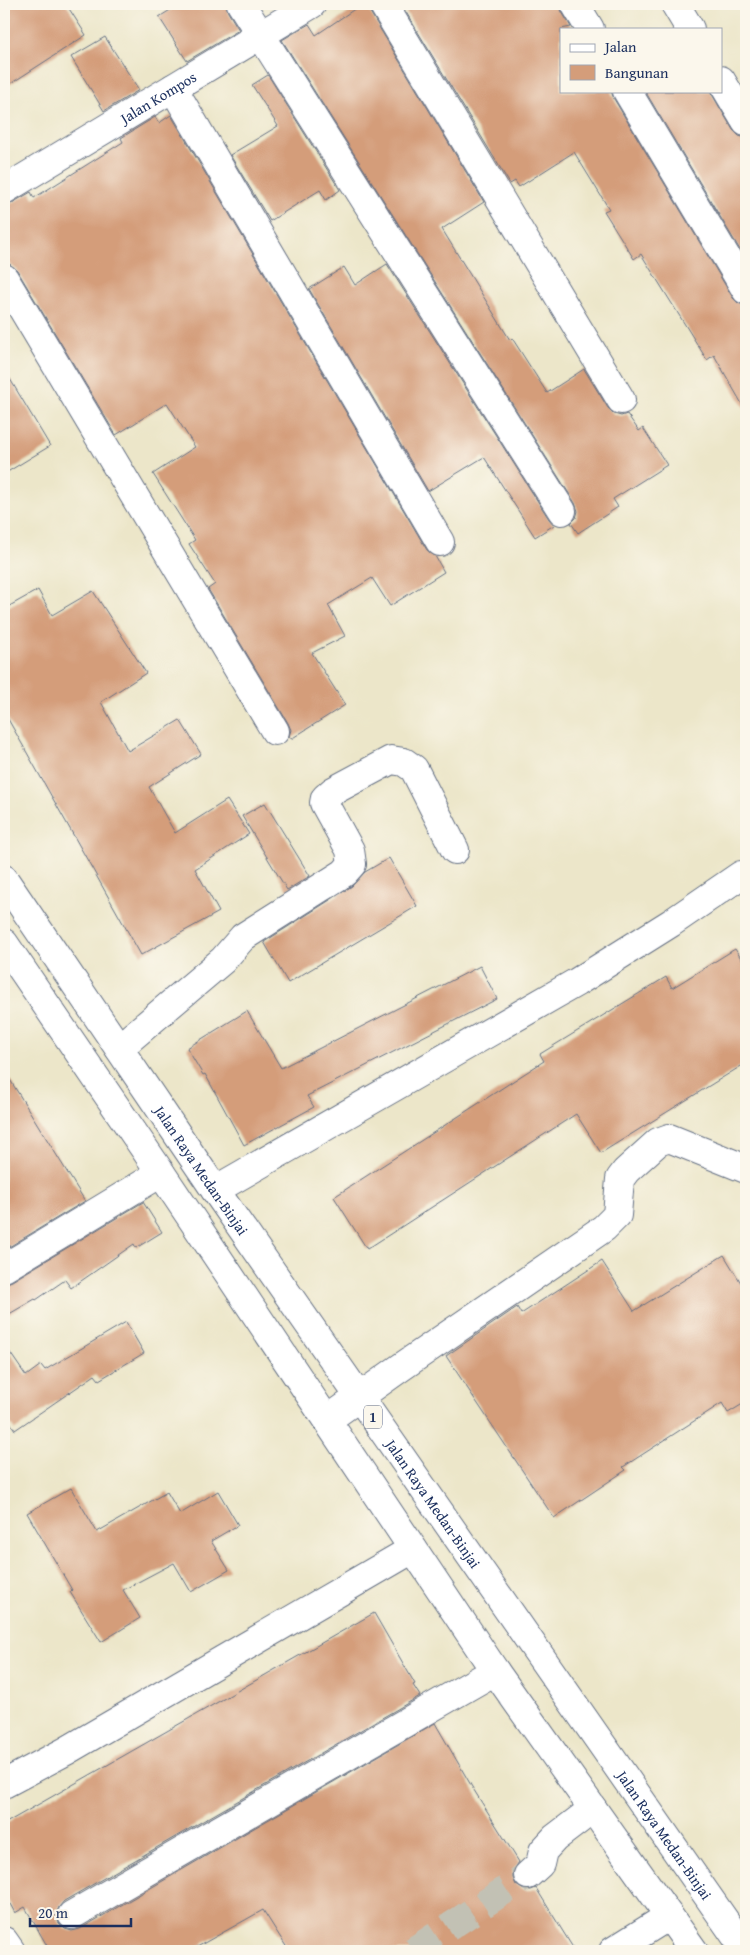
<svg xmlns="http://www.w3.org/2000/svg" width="750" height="1955" viewBox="0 0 750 1955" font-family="'Gentium Book Plus',serif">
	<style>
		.building { fill: #d49d7a }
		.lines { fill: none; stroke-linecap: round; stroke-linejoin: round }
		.minor-tunnel { stroke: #c2c1b4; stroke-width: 28; stroke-dasharray: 28 14; stroke-linecap: butt }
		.minor-casing { stroke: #646f83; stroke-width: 30 }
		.highway-casing { stroke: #646f83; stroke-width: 30 }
		.minor { stroke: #fff; stroke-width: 28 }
		.highway { stroke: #fff; stroke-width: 28 }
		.labels { text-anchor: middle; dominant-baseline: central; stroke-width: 4; stroke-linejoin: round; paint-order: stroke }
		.shield { fill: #fbf7ec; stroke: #5e6b89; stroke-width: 1 }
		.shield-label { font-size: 14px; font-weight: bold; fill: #1b2f5e }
		.street-label { font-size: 15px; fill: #1b2f5e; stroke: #fbf7ec }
	</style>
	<rect width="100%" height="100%" fill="#fbf7ec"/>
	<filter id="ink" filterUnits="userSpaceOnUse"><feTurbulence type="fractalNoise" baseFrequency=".02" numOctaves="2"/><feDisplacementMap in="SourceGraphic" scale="10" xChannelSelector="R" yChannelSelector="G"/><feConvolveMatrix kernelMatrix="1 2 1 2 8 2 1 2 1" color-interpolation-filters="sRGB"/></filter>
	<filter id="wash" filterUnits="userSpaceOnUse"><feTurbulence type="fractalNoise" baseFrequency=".0096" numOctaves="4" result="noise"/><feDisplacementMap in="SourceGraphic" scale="20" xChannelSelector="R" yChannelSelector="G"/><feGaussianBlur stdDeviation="1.12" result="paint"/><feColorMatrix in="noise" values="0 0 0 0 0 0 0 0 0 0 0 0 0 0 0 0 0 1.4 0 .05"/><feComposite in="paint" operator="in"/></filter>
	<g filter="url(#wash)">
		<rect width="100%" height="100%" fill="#ece6c9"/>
		<g id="blocks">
			<g class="building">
				<polygon points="4,4 66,4 86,35 4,88"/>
				<polygon points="180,4 226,4 228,12 239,30 187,61 159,17"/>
				<polygon points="362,4 367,4 370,12 484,202 442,229 510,340 512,338 547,393 584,369 608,408 614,414 621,416 627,414 639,431 643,428 667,465 613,499 618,507 578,533 571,523 576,518 578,511 575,503 282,40 309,24 316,35"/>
				<polygon points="401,4 559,4 562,12 571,27 561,29 561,91 611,91 614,99 733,298 738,303 746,306 746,411 714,355 707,360 641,254 634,259 604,211 609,209 574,152 519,187 515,181 510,184"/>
				<polygon points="105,37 139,90 104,111 71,57"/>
				<polygon points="268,75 340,190 326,200 320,190 270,221 230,155 278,126 252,85"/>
				<polygon points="645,91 710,91 733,130 739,136 746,138 746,260"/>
				<polygon points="171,115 427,550 435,556 444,572 390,606 372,578 328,605 345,636 312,653 345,705 291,739 289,736 291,730 288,723 208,589 215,584 189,544 195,540 153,474 195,447 167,403 116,435 17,270 4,260 4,206 12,203 31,192 34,198 123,142 121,138 155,117 159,123"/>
				<polygon points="387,264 549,519 554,525 535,537 484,457 428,491 309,289 344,267 355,285"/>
				<polygon points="4,369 50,446 4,474"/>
				<polygon points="38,590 52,615 93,591 146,673 101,702 128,751 180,720 201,754 149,787 175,833 227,800 249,834 195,869 219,912 141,955 4,712 4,609"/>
				<polygon points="265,803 310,876 287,890 242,816"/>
				<polygon points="389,858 417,906 288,983 264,942 352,886 365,872"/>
				<polygon points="735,949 746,966 746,1063 601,1153 576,1114 367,1249 334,1197 544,1061 540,1054 666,977 672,988"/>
				<polygon points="480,966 497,999 307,1096 314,1107 244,1145 205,1074 203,1075 187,1048 247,1011 281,1068"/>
				<polygon points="4,1070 85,1201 4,1250"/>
				<polygon points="143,1202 162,1232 136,1248 134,1244 71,1288 65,1280 36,1300 35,1299 4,1317 4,1284 12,1281"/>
				<polygon points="724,1255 746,1291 746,1402 728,1413 722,1403 623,1467 626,1470 554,1518 446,1356 517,1307 521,1314 602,1261 634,1311"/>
				<polygon points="126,1322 144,1353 99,1380 95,1375 15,1430 4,1413 4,1344 26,1376 41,1365 45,1370"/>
				<polygon points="71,1488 97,1532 167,1492 180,1514 218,1491 238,1525 211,1541 229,1570 191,1592 174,1563 123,1590 140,1618 101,1642 70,1592 72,1590 27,1513"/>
				<polygon points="374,1613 415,1684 413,1685 420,1696 64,1901 59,1907 56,1915 59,1923 65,1929 72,1931 80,1929 435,1723 472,1787 519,1862 513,1871 513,1878 516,1885 524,1890 531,1890 536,1888 575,1951 289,1951 263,1910 190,1951 50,1951 25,1907 15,1913 4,1893 4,1824"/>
			</g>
		</g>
	</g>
	<g filter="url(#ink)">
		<use href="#blocks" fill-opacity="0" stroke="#646f83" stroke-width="1"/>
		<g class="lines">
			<polyline class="minor-tunnel" points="413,1951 528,1875"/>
			<g class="minor-casing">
				<g id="minor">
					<polyline points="241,4 562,511"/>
					<polyline points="383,4 621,400"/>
					<polyline points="575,4 590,29"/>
					<polyline points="675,4 690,29"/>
					<polyline points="721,80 746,122"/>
					<polyline points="173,88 440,542"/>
					<polyline points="627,91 746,290"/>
					<path id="s1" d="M4 190 312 4"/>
					<polyline points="4,278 275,731"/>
					<polyline points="119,1048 223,960 243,937 344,873 352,864 350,850 324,803 325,798 333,791 391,760 404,762 414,769 455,850"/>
					<polyline points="215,1190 577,982 671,923 741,875"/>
					<polyline points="4,1268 161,1173"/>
					<polyline points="327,1420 400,1368 604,1228 617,1215 620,1179 626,1171 658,1142 669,1138 746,1169"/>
					<polyline points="4,1784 66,1751 413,1549"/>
					<polyline points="528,1875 540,1864 543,1851 555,1838 593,1809"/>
					<polyline points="72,1915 495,1671"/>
					<polyline points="4,1941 11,1951"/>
					<polyline points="613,1951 669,1916"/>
				</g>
			</g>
			<g class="highway-casing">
				<g id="highway">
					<path id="s2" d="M4 879 215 1190 746 1951"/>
					<polyline points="4,943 161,1173 495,1671 694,1951"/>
				</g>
			</g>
			<use href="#minor" class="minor"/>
			<use href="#highway" class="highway"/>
		</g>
	</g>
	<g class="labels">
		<rect class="shield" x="364" y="1405.5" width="18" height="23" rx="4"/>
		<g class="shield-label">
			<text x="373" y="1417">1</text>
		</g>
		<g class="street-label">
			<text stroke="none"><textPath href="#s1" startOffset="180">Jalan Kompos</textPath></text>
			<text stroke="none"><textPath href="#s2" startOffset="352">Jalan Raya Medan-Binjai</textPath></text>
			<text stroke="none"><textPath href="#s2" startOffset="758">Jalan Raya Medan-Binjai</textPath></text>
			<text stroke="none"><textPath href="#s2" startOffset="1162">Jalan Raya Medan-Binjai</textPath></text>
		</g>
	</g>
	<rect width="750" height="1955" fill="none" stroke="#fbf7ec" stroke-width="20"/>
	<rect x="560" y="28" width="162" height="65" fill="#fbf7ec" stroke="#a1a7b3"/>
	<rect x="570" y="44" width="25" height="8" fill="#ffffff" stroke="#a1a7b3"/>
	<text x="605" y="52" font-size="15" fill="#1b2f5e">Jalan</text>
	<rect x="570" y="65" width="25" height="15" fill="#d49d7a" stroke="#a1a7b3"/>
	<text x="605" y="78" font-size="15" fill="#1b2f5e">Bangunan</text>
	<path d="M30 1918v8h101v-8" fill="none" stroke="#1b2f5e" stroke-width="2.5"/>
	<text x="38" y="1918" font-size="15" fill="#1b2f5e" stroke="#fbf7ec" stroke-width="4" paint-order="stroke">20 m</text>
</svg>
